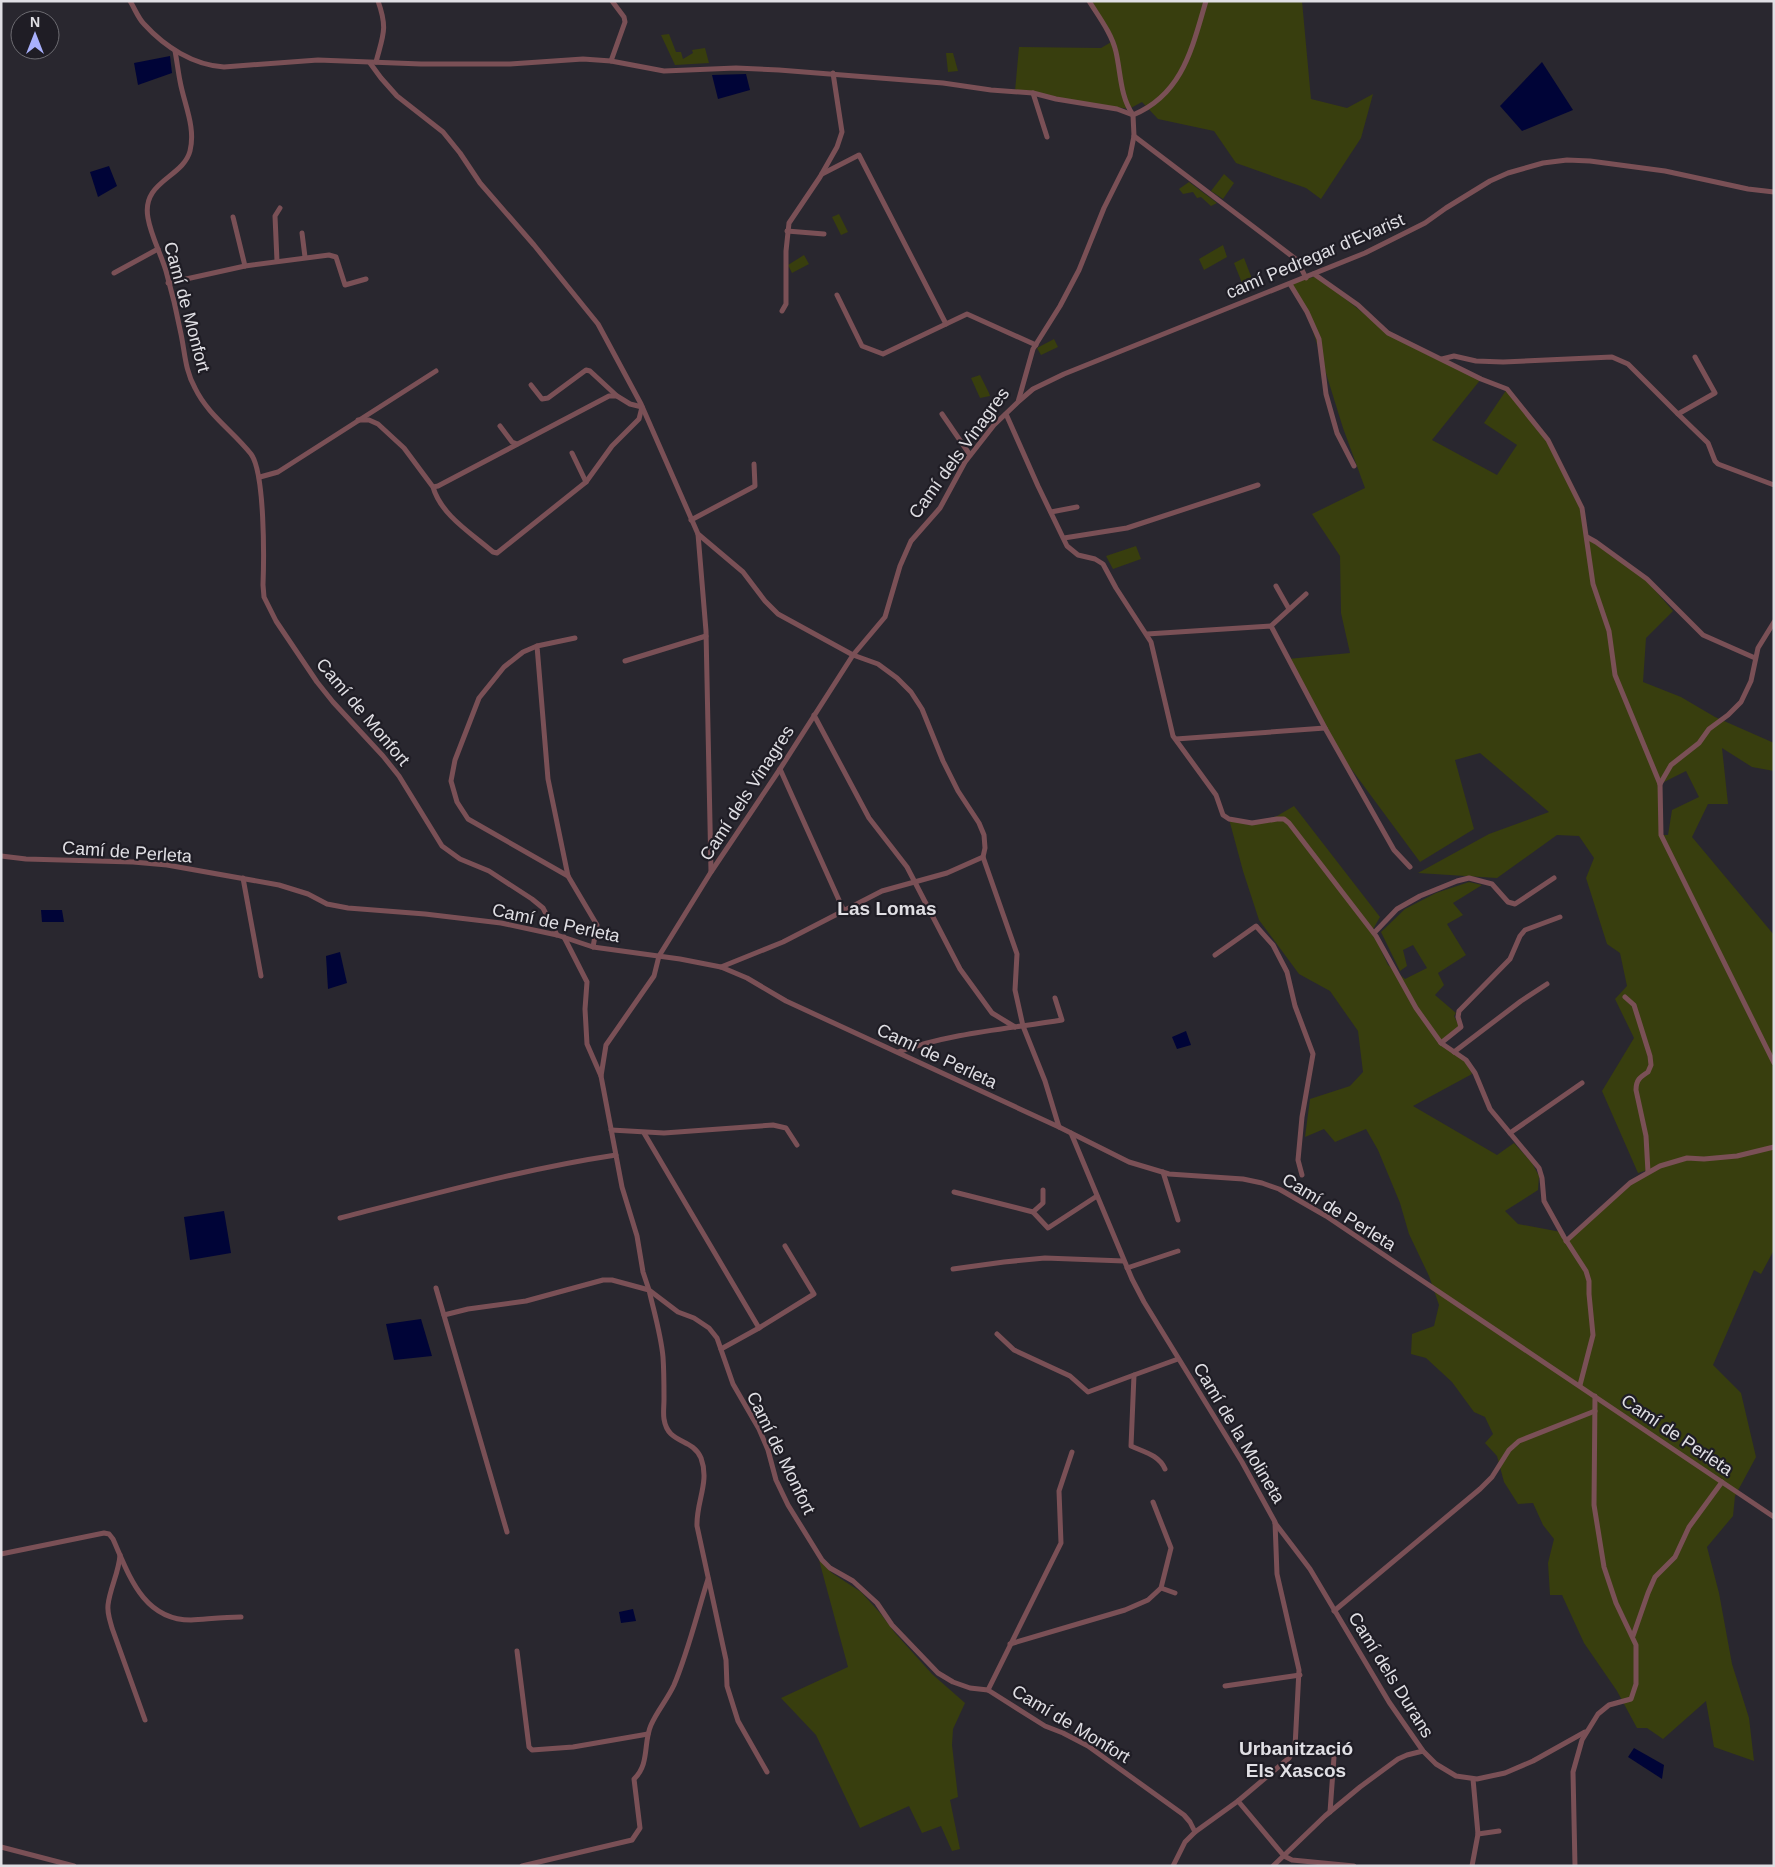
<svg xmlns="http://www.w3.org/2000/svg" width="1775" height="1867" viewBox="0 0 1775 1867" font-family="Helvetica,sans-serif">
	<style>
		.green { fill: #383e0e; fill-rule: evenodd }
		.water { fill: #000437 }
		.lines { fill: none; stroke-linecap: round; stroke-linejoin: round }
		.minor { stroke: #7a5056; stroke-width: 5 }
		.labels { text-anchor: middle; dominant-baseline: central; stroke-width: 4.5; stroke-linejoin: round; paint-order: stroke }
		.street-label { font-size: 18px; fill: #e0dfe4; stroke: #1f1d25 }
		.neighbourhood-label { font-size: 19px; font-weight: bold; fill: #e0dfe4; stroke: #1f1d25 }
	</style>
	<rect width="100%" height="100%" fill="#29272f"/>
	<g class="green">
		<polygon points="1089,1 1302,1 1311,99 1347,108 1373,94 1361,138 1321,199 1306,188 1236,163 1214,131 1158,119 1142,102 1129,109 1015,91 1019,47 1101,48 1113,41"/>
		<polygon points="669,34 676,52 681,52 683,59 693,53 692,50 705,48 709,63 675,65 661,35"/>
		<polygon points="946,53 953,53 958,71 948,72"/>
		<polygon points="1224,174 1234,183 1223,199 1211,191"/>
		<polygon points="1189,182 1217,203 1211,206 1201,197 1197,198 1193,192 1183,194 1179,189"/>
		<polygon points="839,214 848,232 841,235 832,217"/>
		<polygon points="1223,245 1227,257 1204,270 1199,259"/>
		<polygon points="804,255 809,264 792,273 788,265"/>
		<polygon points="1244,258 1254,284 1244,288 1234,263"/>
		<path d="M1317 276 1388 333 1481 379 1432 440 1497 475 1517 445 1484 423 1507 389 1548 440 1582 508 1589 540 1639 572 1673 611 1646 638 1643 682 1681 697 1715 717 1774 743V771L1752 767 1722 748 1728 804H1708L1692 837 1774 935V1250L1761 1274 1754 1270 1713 1365 1741 1393 1756 1457 1735 1496 1733 1516 1707 1547 1719 1593 1732 1664 1749 1718 1754 1761 1714 1747 1706 1701 1663 1739 1647 1728H1637L1617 1691 1584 1643 1562 1595H1550L1548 1563 1554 1539 1543 1525 1533 1503 1518 1504 1504 1482 1497 1456 1485 1443 1493 1434 1485 1417 1474 1412 1452 1382 1426 1358 1411 1354 1412 1334 1434 1326 1439 1305 1429 1276 1409 1234 1400 1203 1378 1150 1366 1129 1335 1142 1324 1129 1305 1137 1310 1099 1350 1086 1363 1072 1358 1031 1330 991 1299 974 1259 920 1243 871 1229 819 1250 825 1277 816 1294 806 1380 917 1372 931 1388 965 1405 979 1427 968 1413 945 1403 950 1407 966 1400 971 1381 932 1405 909 1436 893 1469 882 1482 885 1453 903 1463 915 1447 924 1466 955 1438 973 1444 985 1435 995 1456 1013 1454 1016 1460 1028 1440 1044 1466 1060 1472 1074 1413 1106 1497 1155 1514 1143 1532 1163 1539 1176 1538 1190 1505 1211 1518 1224 1561 1232 1566 1241 1630 1183 1666 1164 1638 1173 1602 1091 1634 1038 1615 999 1627 986 1620 953 1607 944 1586 878 1594 858 1579 836 1557 835 1497 878 1418 873 1489 834 1549 812 1480 753 1455 760 1474 829 1420 862 1338 751 1288 659 1350 653 1341 613 1340 556 1312 514 1365 488 1343 428 1307 312 1290 284ZM1686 771 1699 797 1672 810 1668 835H1661L1660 784Z"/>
		<polygon points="1054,339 1058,347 1041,355 1037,348"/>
		<polygon points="980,375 989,393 990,396 980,398 971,378"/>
		<polygon points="1136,546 1141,559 1113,569 1106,556"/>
		<polygon points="819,1560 832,1573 861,1592 881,1614 895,1633 932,1674 965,1703 953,1729 952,1745 958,1797 950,1800 960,1849 952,1851 941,1826 922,1833 909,1806 860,1828 816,1735 781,1698 848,1667"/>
	</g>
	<g class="water">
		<polygon points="170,56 172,73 138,85 134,63"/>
		<polygon points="1542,62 1573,110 1522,131 1500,106"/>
		<polygon points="746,74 750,90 718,99 712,75"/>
		<polygon points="109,166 117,186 98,197 90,172"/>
		<polygon points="41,910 62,910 64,922 42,922"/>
		<polygon points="340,952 347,983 328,989 326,956"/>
		<polygon points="1186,1031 1191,1045 1177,1049 1172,1037"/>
		<polygon points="224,1211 231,1253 190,1260 184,1217"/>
		<polygon points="421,1319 432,1356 394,1360 386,1324"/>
		<polygon points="633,1609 636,1621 621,1623 619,1612"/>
		<polygon points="1634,1748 1664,1765 1662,1779 1628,1757"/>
	</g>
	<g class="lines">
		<g class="minor">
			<path d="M130 1C135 9 138 18 144 24 165 47 193 65 224 67L318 60 421 64H510L583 59 611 61 664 71 736 68 779 70 943 83 991 90 1033 93 1056 99 1117 109 1133 115"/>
			<path d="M1089 1C1099 17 1112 34 1116 52 1121 74 1120 96 1133 115"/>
			<path d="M175 51C177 61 178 71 180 81 184 104 196 127 190 151 183 178 141 181 148 218 151 236 161 254 166 271 172 292 177 313 181 334 185 353 185 370 195 388 208 415 233 431 251 454 265 473 264 559 263 585L264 597 276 621 317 682 333 702 383 756 399 776 442 846 460 859 489 871 532 899 543 908 557 935"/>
			<polyline points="611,61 625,22 624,17 612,1"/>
			<path d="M376 62C383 35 388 29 378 1"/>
			<polyline points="370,63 381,78 397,96 443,132 460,153 480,183 534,245 598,324 641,404 698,534 743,572 765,601 778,614 853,655 878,664 897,678 911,692 922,709 943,761 958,791 979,823 984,835 985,848 983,857 1017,954 1015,990 1023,1026 1045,1081 1059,1127"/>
			<polyline points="1033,93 1047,137"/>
			<polyline points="1134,136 1297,260 1306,278"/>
			<polyline points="822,174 859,155 946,324"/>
			<polyline points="233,217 245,266"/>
			<polyline points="787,231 824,234"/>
			<polyline points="302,233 305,257"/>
			<polyline points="277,261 275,216 280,208"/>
			<polyline points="114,273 158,249"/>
			<polyline points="1314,274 1358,305 1388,333 1481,379 1507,389 1548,440 1582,508 1593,584 1609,631 1615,675 1660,784 1661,835 1774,1063"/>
			<polyline points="168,283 245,266 329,255 336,257 345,285 366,279"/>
			<polyline points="1290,284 1307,312 1319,339 1326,394 1337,433 1354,466"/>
			<polyline points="837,295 862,346 883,354 967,314 1036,345"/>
			<polyline points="782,311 786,304 786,251 789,223 820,177 837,147 842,132 833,73"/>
			<polyline points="1442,359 1454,356 1476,361 1503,362 1612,357 1628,364 1678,414 1715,393 1695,357"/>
			<polyline points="531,385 542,399 548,398 586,370 590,371 617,396"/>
			<polyline points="1019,401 1033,389 1064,374 1365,253 1425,223 1446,208 1490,181 1508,173 1543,163 1567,160 1590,161 1665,171 1748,189 1774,192"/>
			<polyline points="942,414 970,455"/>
			<polyline points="1006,414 1038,486 1067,546 1078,555 1095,559 1103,564 1116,588 1151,642 1173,736 1216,795 1223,815 1229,819 1252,823 1277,819 1284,819 1289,823 1376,936 1416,1008 1441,1043 1466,1060 1475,1073 1490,1109 1539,1168 1542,1178 1544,1201 1564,1237 1586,1271 1589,1281 1589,1294 1593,1335 1580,1385"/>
			<polyline points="1678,414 1708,443 1715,461 1718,464 1774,485"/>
			<path d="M358 420H369L378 424 404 448 433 487 438 486 609 396H617L630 404 642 407 639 419 612 446 586 482 497 553 493 552C471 533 441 515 433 487"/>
			<polyline points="500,426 512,442 517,444"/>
			<polyline points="572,453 586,482"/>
			<polyline points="260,477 278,472 436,371"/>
			<polyline points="1051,512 1077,507"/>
			<polyline points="691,520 755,486 754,464"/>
			<polyline points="698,534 706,631 711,872"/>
			<polyline points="1587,537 1596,542 1647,579 1703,635 1755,658"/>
			<polyline points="1064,538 1127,528 1258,485"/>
			<polyline points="1276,586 1289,609"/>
			<polyline points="1271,626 1306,594"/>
			<polyline points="1147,634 1271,626 1325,728 1394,850 1410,867"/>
			<polyline points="537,646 523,652 504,667 479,698 455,760 451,781 457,802 468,819 568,876 597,925 593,947"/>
			<polyline points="625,661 706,636"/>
			<polyline points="814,715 869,818 907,867 960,969 992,1013 1015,1027"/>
			<polyline points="1176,739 1325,728"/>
			<polyline points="780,769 843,909"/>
			<polyline points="1660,784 1671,765 1699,743 1709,729 1728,715 1741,702 1751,681 1758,648 1774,622"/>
			<polyline points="1,856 26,859 133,862 167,865 279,885 308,894 327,904 348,908 425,914 501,923 557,935 593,947 680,959 721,967 747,978 786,1001 1059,1127 1129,1162 1169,1174 1243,1179 1262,1183 1279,1189 1326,1216 1774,1517"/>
			<polyline points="568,876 548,779 537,646 575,638"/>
			<polyline points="243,878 261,976"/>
			<polyline points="1374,933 1397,909 1420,896 1457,881 1469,878 1492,884 1508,902 1515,904 1554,878"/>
			<polyline points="564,937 587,982 585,1009 587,1044 601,1076 622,1187 637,1236 643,1272 649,1290 678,1312 694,1318 709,1328 717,1338 733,1384 759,1429 768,1450 776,1480 788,1505 822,1560 830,1568 853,1581 877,1603 892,1625 938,1673 953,1682 970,1688 988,1690 1045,1726 1063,1733 1088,1746 1184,1815 1190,1822 1195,1832"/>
			<polyline points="1215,955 1256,926 1273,945 1287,972 1295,1006 1313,1054 1302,1117 1298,1160 1302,1175"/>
			<polyline points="721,967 783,942 882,891 947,873 983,857"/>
			<path d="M1625 997 1634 1005 1650 1056 1651 1065 1648 1072C1640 1077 1636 1080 1636 1090L1646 1136 1648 1172"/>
			<polyline points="1441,1043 1461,1027 1458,1017 1459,1011 1510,959 1520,936 1525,930 1560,917"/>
			<path d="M898 1052C951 1033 1006 1029 1062 1020L1055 998"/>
			<polyline points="1454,1052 1521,1001 1547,984"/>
			<path d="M601 1076 606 1045 654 976 659 956 711 872 780 769 853 655 885 617 900 566 911 541 940 508 965 462 994 425 1018 402 1033 349 1060 306 1079 270 1104 208 1130 156 1134 136 1133 115C1183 94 1192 48 1206 1"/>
			<polyline points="611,1130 664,1133 773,1125 786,1128 797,1145"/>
			<polyline points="644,1133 759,1328"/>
			<polyline points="1071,1133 1132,1279 1144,1302 1242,1462 1275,1522 1277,1574 1299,1670 1295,1747 1289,1758 1238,1801 1195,1832 1185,1842 1173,1866"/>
			<polyline points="1510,1133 1582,1083"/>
			<polyline points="1163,1172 1178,1220"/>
			<polyline points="1043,1190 1043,1203 1033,1212 1048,1228 1097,1196"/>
			<polyline points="954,1192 1033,1212"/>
			<path d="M340 1218C431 1195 523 1169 616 1155"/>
			<polyline points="1566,1241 1630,1183 1660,1166 1687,1158 1704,1159 1737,1156 1774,1147"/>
			<polyline points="1127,1268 1178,1251"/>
			<polyline points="953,1269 1004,1262 1045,1258 1124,1261"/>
			<polyline points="436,1288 507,1532"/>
			<path d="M444 1315 468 1309 526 1301 603 1280H612L649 1290C654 1312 661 1335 663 1357 664 1371 664 1385 664 1399 664 1406 663 1413 664 1419 668 1445 692 1437 701 1458 710 1482 696 1502 697 1526L726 1660 727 1686 738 1721 767 1772"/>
			<polyline points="997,1334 1014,1350 1070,1376 1088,1392 1134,1375"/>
			<polyline points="721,1349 759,1328 814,1294 785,1246"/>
			<path d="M1165 1469C1159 1455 1144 1452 1131 1446L1134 1375 1178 1359"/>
			<polyline points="1275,1523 1310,1569 1389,1702 1423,1751 1436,1764 1456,1776 1477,1779 1505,1773 1533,1761 1585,1732"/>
			<path d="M1 1554 104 1533 109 1534 113 1539C129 1575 143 1620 191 1620 208 1619 224 1617 241 1617"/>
			<path d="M120 1555C119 1572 110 1588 108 1605 107 1613 110 1620 112 1628L145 1720"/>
			<polyline points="1161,1588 1175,1593"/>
			<polyline points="1334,1611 1480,1489 1492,1477 1509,1450 1519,1441 1595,1411"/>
			<polyline points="1633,1636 1648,1593 1655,1577 1675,1557 1689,1527 1722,1482"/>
			<polyline points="1010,1644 1125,1610 1148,1600 1161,1588 1171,1548 1153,1502"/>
			<polyline points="517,1651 529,1747 532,1750 573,1747 648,1734"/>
			<polyline points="1225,1686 1300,1675"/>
			<polyline points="988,1690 1061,1543 1059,1491 1072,1452"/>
			<polyline points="1238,1801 1284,1856 1292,1860 1354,1866"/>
			<polyline points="1330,1812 1334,1757"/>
			<polyline points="1478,1834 1499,1831"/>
			<polyline points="1,1847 74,1866"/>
			<path d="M522 1866 632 1840 640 1828 634 1779C650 1764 643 1743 651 1725 657 1711 667 1700 674 1685 688 1652 697 1614 708 1579"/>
			<polyline points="1273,1866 1325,1816 1360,1787 1398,1759 1407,1755 1423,1751"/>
			<polyline points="1472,1866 1478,1834 1473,1779"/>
			<polyline points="1575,1866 1573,1772 1582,1740 1598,1714 1609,1705 1631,1699 1636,1684 1636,1645 1616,1603 1604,1567 1594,1505 1595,1396"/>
		</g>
	</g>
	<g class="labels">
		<g class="street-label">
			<text transform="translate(1315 256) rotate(-23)">camí Pedregar d'Evarist</text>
			<text transform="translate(187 307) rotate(75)">Camí de Monfort</text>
			<text transform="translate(959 453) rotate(-54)">Camí dels Vinagres</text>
			<text transform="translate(363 712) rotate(50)">Camí de Monfort</text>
			<text transform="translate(747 793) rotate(-57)">Camí dels Vinagres</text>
			<text transform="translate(127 852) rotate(4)">Camí de Perleta</text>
			<text transform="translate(556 923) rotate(12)">Camí de Perleta</text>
			<text transform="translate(937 1056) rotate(25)">Camí de Perleta</text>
			<text transform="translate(1339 1212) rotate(32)">Camí de Perleta</text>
			<text transform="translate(1239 1433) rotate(59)">Camí de la Molineta</text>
			<text transform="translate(1677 1435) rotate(34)">Camí de Perleta</text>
			<text transform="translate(781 1453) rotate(64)">Camí de Monfort</text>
			<text transform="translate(1391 1675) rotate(58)">Camí dels Durans</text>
			<text transform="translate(1071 1724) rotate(31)">Camí de Monfort</text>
		</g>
		<g class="neighbourhood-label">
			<text x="887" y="908">Las Lomas</text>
			<text x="1296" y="1748">Urbanització<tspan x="1296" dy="22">Els Xascos</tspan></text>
		</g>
	</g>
	<rect width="1775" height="1867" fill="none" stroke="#e0dfe4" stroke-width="5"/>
	<g transform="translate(35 35)"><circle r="24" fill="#1f1d25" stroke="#6c6b71"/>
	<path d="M0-4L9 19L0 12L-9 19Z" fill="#a8b0fc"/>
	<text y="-8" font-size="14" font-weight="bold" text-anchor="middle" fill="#e0dfe4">N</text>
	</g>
</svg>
